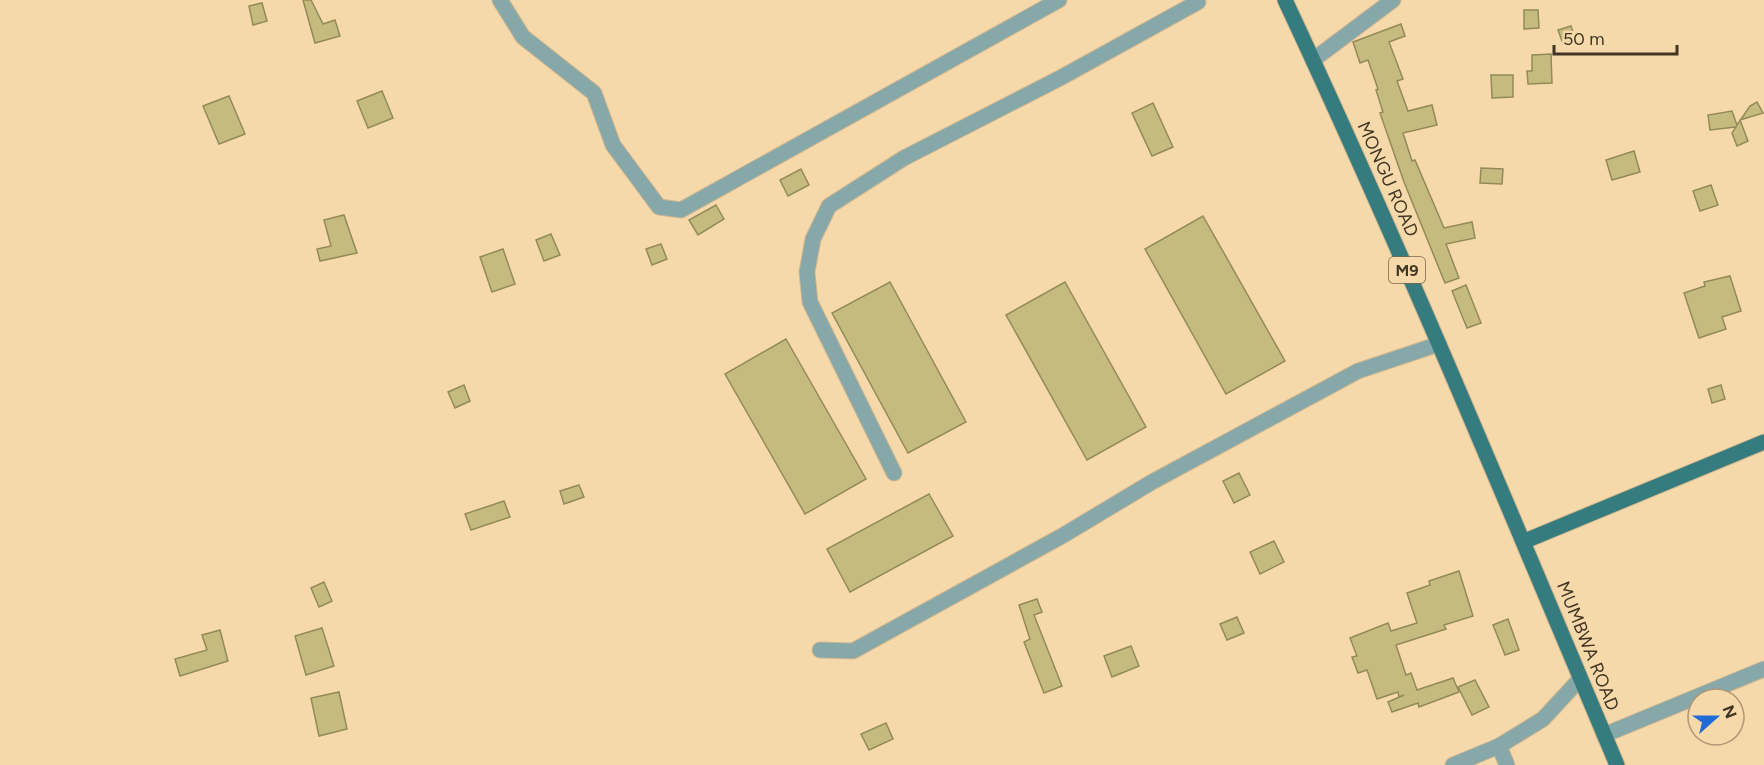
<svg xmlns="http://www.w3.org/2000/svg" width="1764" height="765" font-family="Figtree,sans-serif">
	<rect width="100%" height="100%" fill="#f6d9ab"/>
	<!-- building -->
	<g fill="#c6bb7e" stroke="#938a59" stroke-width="1.5">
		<polygon points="303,0 311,0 323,24 335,20 340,36 315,43"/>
		<polygon points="262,3 267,21 253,25 249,6"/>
		<polygon points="1524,10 1538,10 1539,28 1524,29"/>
		<polygon points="1401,24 1405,36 1389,42 1403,79 1397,81 1408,111 1432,105 1437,125 1403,133 1412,161 1415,160 1444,228 1472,222 1475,238 1446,244 1459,278 1445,283 1404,182 1380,113 1383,112 1376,90 1378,89 1368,60 1360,63 1353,42"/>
		<polygon points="1571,26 1576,40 1563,44 1558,30"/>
		<polygon points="1551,54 1552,83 1528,84 1527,71 1532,71 1532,55"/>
		<polygon points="1491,75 1513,75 1513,97 1492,98"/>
		<polygon points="382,91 393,118 368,128 357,101"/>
		<polygon points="229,96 245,134 219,144 203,106"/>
		<polygon points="1757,102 1763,113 1740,120 1748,141 1737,146 1732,133 1736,127 1710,130 1708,115 1732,111 1737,125 1750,106"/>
		<polygon points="1153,103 1173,147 1152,156 1132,113"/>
		<polygon points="1634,151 1640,172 1612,180 1606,160"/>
		<polygon points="1481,168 1503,169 1502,184 1480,183"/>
		<polygon points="801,169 809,185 788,196 780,180"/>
		<polygon points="1711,185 1718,205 1700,211 1693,191"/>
		<polygon points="716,205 724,219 698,235 689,220"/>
		<polygon points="344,215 357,253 320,261 317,249 331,246 324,220"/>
		<polygon points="1203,216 1285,361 1226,394 1145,249"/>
		<polygon points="551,234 560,255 544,261 536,240"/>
		<polygon points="661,244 667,259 652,265 646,249"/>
		<polygon points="503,249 515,284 492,292 480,257"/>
		<polygon points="1730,276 1741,311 1722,317 1726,329 1699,338 1684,293 1705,286 1704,282"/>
		<polygon points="890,282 966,422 908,453 832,313"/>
		<polygon points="1065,282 1146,427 1087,460 1006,315"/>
		<polygon points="1466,285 1481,323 1467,328 1452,291"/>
		<polygon points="786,339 866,479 805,514 725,374"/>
		<polygon points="464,385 470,401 455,408 448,392"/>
		<polygon points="1721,385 1725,399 1712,403 1708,389"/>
		<polygon points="1239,473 1250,495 1234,503 1223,481"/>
		<polygon points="579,485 584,497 564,504 560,491"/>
		<polygon points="929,494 953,536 850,592 827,549"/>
		<polygon points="504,501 510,517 471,530 465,514"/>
		<polygon points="1274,541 1284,562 1260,574 1250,552"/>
		<polygon points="1459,571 1473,616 1444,625 1446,629 1396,645 1406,675 1411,673 1417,690 1453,678 1459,692 1419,707 1418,703 1392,712 1388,702 1404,695 1399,697 1398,692 1377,699 1367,670 1358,673 1352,657 1357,656 1350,638 1388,623 1391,631 1417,623 1407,593 1430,585 1429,581"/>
		<polygon points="324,582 332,601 319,607 311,588"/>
		<polygon points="1037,599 1042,612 1034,615 1062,686 1044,693 1024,642 1030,639 1019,605"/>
		<polygon points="1237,617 1244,633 1227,640 1220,624"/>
		<polygon points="1508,619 1519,650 1505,655 1493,625"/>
		<polygon points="322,628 334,666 306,675 295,636"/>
		<polygon points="220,630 228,661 180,676 175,659 207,650 202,635"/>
		<polygon points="1131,646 1139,666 1112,677 1104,656"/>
		<polygon points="1475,680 1489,707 1472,715 1458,687"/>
		<polygon points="339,692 347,729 319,736 311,698"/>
		<polygon points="886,723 893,739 869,750 861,734"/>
	</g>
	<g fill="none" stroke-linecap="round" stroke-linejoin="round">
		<defs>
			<g id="minor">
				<polyline points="500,0 523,37 594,93 613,145 659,207 681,210 1059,0"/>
				<polyline points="1313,60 1393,0"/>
				<polyline points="894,473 810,302 807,272 813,239 829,206 904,158 1062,77 1198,2"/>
				<polyline points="820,650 853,651 1062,536 1152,482 1358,371 1439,344"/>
				<polyline points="1604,735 1764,669"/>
				<polyline points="1499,746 1507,765"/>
				<polyline points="1453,765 1499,746 1543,719 1580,679"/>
			</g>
			<g id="major">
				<path d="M1285 0C1403 252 1509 509 1617 765"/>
				<polyline points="1525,541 1764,442"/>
			</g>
		</defs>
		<!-- minor casing -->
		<use href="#minor" stroke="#d2b890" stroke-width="17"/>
		<!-- major casing -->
		<use href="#major" stroke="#d2b890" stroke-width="17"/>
		<!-- minor -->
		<use href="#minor" stroke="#87a8a9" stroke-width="15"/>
		<!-- major -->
		<use href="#major" stroke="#367b7d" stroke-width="15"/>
	</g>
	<g text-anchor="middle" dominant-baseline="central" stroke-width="5" stroke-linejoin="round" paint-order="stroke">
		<!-- shield labels -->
		<rect fill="#f6d9ab" stroke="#77664c" stroke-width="1.5" x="1389" y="257" width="36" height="26" rx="4.5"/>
		<g font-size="16" font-weight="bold" fill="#413523">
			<text x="1407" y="270">M9</text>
		</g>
		<!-- street labels -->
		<g font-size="18" fill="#413523" stroke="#f6d9ab">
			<text transform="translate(1388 179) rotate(66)">MONGU ROAD</text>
			<text transform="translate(1588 646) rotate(68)">MUMBWA ROAD</text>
		</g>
	</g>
	<!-- north arrow -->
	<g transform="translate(1716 717) rotate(69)"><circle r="28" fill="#f6d9ab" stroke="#ae9775" stroke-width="1.5"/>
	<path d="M0-4.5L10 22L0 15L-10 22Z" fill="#216bd6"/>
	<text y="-9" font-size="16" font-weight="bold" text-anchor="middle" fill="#413523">N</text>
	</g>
	<!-- scale -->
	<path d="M1554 45v9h123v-9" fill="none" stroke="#413523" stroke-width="3"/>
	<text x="1563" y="45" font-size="18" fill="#413523" stroke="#f6d9ab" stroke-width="4.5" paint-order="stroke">50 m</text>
</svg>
